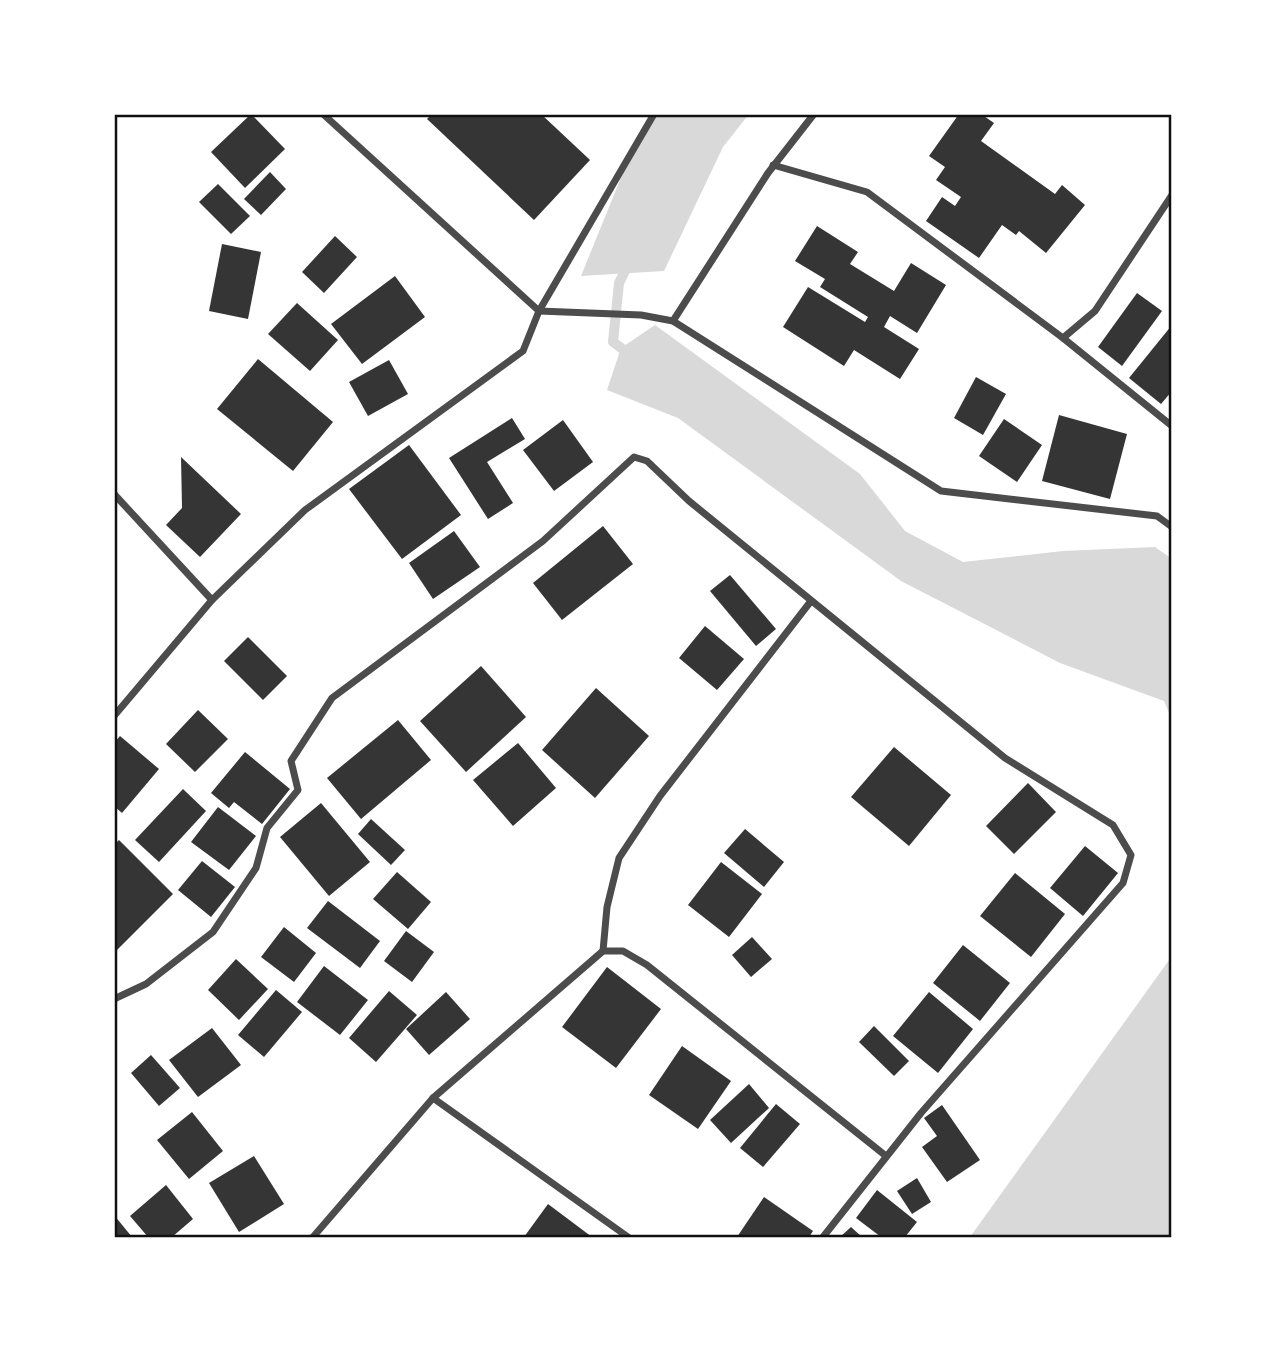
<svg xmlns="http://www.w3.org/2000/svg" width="1286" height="1351" font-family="'Asap Condensed',sans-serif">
	<rect width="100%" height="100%" fill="#fff"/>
	<!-- water -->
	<g fill="#d9d9d9">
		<polygon points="656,114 749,114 723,147 664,271 581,276 633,148"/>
		<polygon points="655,325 860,474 905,531 963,562 1063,551 1155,547 1172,559 1172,720 1164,701 1060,663 901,581 678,418 607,390 621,348"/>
		<polygon points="1172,956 1172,1237 970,1237"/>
	</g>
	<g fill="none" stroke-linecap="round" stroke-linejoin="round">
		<!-- stream -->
		<polyline stroke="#d9d9d9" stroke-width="10" points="630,261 619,283 613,342 631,355"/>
	</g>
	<!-- building -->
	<g fill="#353535">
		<polygon points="251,114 285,149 245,188 211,152"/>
		<polygon points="432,114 541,114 590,160 534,220 427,119"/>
		<polygon points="959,114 981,114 994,123 981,141 1055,194 1062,185 1085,205 1046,253 1019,231 1016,235 1002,225 979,258 926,221 942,197 955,206 961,197 936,180 945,167 929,156"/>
		<polygon points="270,172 286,189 261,215 244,199"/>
		<polygon points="218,184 250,216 231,234 199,202"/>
		<polygon points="817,226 858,252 850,264 894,291 911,263 946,285 917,333 890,316 884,327 919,349 900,379 854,350 844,366 783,327 808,287 865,322 868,317 820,287 825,279 795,261"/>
		<polygon points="335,236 357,257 324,293 302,272"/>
		<polygon points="222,244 261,252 248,319 209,311"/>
		<polygon points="395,276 425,317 362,364 331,324"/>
		<polygon points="1137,293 1162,311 1122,366 1098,347"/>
		<polygon points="297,303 338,340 310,371 268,334"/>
		<polygon points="1172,325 1172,391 1161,404 1129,378"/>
		<polygon points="258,359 333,422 293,471 217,409"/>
		<polygon points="389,360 408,394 368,416 349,382"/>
		<polygon points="976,377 1006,394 983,435 954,418"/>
		<polygon points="1059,415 1127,434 1110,499 1042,481"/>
		<polygon points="512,418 525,439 487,462 513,503 488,519 449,458"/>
		<polygon points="1004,419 1042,445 1017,482 979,456"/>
		<polygon points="563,420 593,462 554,491 523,450"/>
		<polygon points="409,445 461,515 402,559 349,489"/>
		<polygon points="181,457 241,514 200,557 166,525 182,508"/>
		<polygon points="603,526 633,564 562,620 533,583"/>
		<polygon points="454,531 480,567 433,599 409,563"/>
		<polygon points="730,575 776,629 756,646 710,591"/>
		<polygon points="705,626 744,659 717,690 679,658"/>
		<polygon points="248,637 287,676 263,700 224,661"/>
		<polygon points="481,666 526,717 466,772 420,721"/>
		<polygon points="596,688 649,736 595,798 542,750"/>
		<polygon points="198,710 228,739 195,772 166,744"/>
		<polygon points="398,720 431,760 361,819 327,778"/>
		<polygon points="120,736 159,769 122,813 114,806 114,743"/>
		<polygon points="518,743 556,788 513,826 473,780"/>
		<polygon points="894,747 951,795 909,846 851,797"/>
		<polygon points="245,752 290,789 262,824 234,802 229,808 211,793"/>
		<polygon points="1028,783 1056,812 1014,854 986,826"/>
		<polygon points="183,789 206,811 159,862 135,840"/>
		<polygon points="321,803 370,862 329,896 280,837"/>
		<polygon points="218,807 256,836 229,870 191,842"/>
		<polygon points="371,819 405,850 391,865 358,834"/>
		<polygon points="745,829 784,862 764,887 724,853"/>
		<polygon points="119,840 173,894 114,953 114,845"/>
		<polygon points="1085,846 1118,873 1083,916 1050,888"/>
		<polygon points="202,861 235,887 211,917 178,890"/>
		<polygon points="721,862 762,894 729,937 688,905"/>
		<polygon points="397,872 431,902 408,929 373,899"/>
		<polygon points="1015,873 1065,914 1031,957 980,916"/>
		<polygon points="328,901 380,941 360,968 307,928"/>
		<polygon points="284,927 316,953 294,982 261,957"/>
		<polygon points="406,931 434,952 412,982 384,961"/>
		<polygon points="752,937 772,959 751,977 732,955"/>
		<polygon points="963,945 1010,983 980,1021 933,983"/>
		<polygon points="236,959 268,989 239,1020 208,990"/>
		<polygon points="324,966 368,1000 340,1035 297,1002"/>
		<polygon points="607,967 661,1009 616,1068 562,1027"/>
		<polygon points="276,990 302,1012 264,1057 238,1035"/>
		<polygon points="389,991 417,1015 376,1062 349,1038"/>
		<polygon points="446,992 470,1019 429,1055 406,1029"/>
		<polygon points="929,992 973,1029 938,1073 893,1036"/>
		<polygon points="874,1026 909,1061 894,1076 859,1042"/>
		<polygon points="212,1028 241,1065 198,1097 169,1060"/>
		<polygon points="682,1046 731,1081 698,1129 649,1095"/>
		<polygon points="151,1055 180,1088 159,1106 131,1073"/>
		<polygon points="749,1084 769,1108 731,1143 710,1120"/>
		<polygon points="776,1104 800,1124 763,1167 740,1148"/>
		<polygon points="942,1105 980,1160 947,1182 922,1147 937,1136 924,1118"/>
		<polygon points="192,1112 223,1151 189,1179 157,1140"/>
		<polygon points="254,1156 284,1204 239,1232 209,1183"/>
		<polygon points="917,1178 931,1202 912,1214 897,1191"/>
		<polygon points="166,1185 193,1219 172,1237 148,1237 130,1216"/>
		<polygon points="877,1190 917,1222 905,1237 881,1237 856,1218"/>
		<polygon points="764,1197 813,1231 809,1237 737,1237"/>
		<polygon points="548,1204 592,1237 524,1237"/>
		<polygon points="114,1215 132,1237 114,1237"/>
		<polygon points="851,1227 862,1237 840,1237"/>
	</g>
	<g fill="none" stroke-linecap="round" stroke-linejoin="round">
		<!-- minor -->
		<g stroke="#4c4c4c" stroke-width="7">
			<polyline points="323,114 539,311 641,315 673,321 941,491 1157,516 1172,527"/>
			<polyline points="773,165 867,192 1063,338 1172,426"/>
			<polyline points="673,321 768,173 814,114"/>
			<polyline points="1063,338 1095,311 1172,195"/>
			<polyline points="114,494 212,600"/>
			<polyline points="114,716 212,600 305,510 523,351 539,311 654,114"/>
			<polyline points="603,951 607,907 619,858 660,796 811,601"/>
			<polyline points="114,999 146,984 213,932 256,868 267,828 298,790 291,761 332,698 543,541 634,457 647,461 689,501 1005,758 1113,825 1131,855 1123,883 921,1113 823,1237"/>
			<polyline points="433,1098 603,951 623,951 647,965 886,1156"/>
			<polyline points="313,1237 433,1098 628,1237"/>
		</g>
	</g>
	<!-- border -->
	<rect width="1286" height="1351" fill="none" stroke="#ffffff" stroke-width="231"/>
	<rect x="116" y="116" width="1054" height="1120" fill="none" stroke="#111" stroke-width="2.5"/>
</svg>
